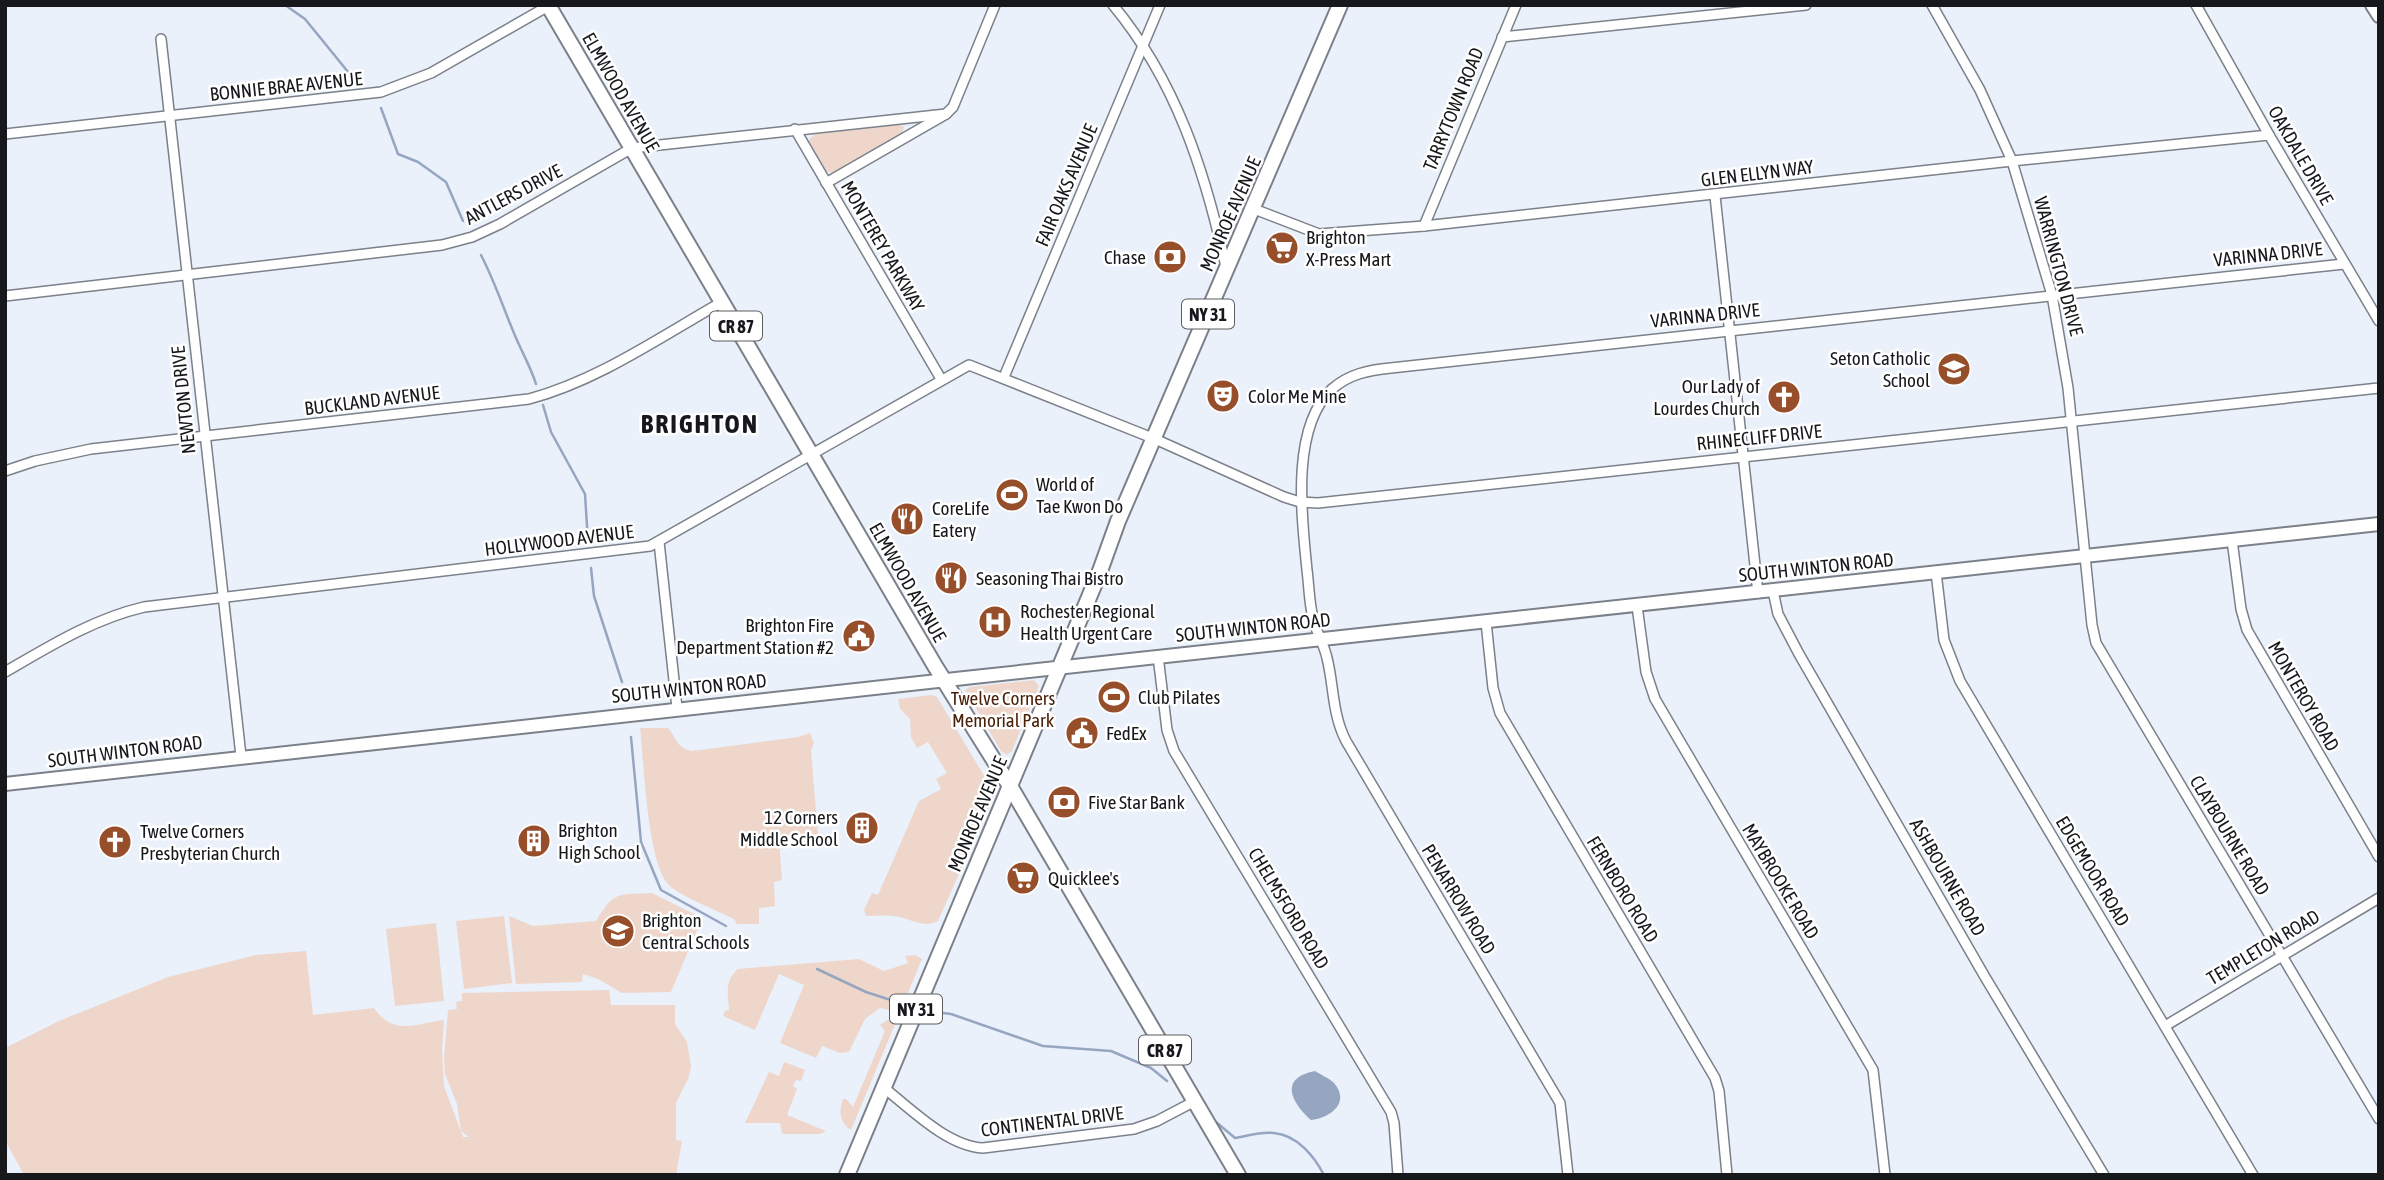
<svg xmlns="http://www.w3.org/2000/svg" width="2384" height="1180" font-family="'Asap Condensed',sans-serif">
	<rect width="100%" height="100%" fill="#ebf1fb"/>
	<!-- green -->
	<g fill="#eed6cb">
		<polygon points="898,124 904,127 902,134 832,173 824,171 809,143 809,139 817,133"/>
		<polygon points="1034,680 1039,686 1012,751 1007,755 1001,751 965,690 970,687"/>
		<path d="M931 695 937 697 995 794 938 921C921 929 911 918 894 916 885 915 875 916 866 916L864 910 872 893 878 895 919 801 941 789 936 779 947 773 928 742 917 748 911 737 910 719 900 709 898 699Z"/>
		<path d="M640 728H668C677 738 676 748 692 751L798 737 810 733 814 743 811 750 818 836 779 839 782 880 774 882 775 906 759 908V924H737L734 919C719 911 676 895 667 883 647 858 644 763 640 728Z"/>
		<path d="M652 893 702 918 671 992 622 993 598 979 583 974 582 982 516 984 509 916 533 926 596 921C615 890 617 895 652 893Z"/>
		<polygon points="504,916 512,983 464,989 456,921"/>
		<polygon points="436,923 444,1001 395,1006 386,929"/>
		<path d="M306 951 313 1015 374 1008C393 1036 415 1024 444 1020L442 1051 444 1086 463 1137H469L461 1131 457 1104 445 1074 444 1058 448 1010 457 1009 456 1002 462 1001V993L609 990 611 1005H675V1024L687 1042 691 1066 689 1077 676 1103V1140L682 1141 676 1175H24L5 1140V1048L59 1021 168 977 256 955Z"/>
		<path d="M915 955 922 959 900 1012 880 1008 865 1019 849 1052 840 1053 822 1046 816 1058 780 1043 804 985 779 974 755 1030 723 1016 725 1011 729 1010C728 994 724 981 738 969L859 959 884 971 908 963 905 956Z"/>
		<path d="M887 1020 896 1022 851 1130C840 1123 838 1112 843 1099H846L853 1107 885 1031 880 1025Z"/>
		<polygon points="784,1062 805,1070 801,1081 796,1080 793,1086 797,1089 787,1115 826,1131 820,1134 782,1134 780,1123 745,1123 769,1072 779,1076"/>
	</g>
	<!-- water -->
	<path fill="#96a5c0" d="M1315 1071C1321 1075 1329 1078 1334 1083 1351 1103 1330 1118 1311 1120 1292 1103 1278 1078 1315 1071Z"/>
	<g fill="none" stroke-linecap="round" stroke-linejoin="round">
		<!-- stream -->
		<g stroke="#96a5c0" stroke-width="2.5">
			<polyline points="285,5 305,19 353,78"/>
			<polyline points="381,108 398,154 418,162 446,182 463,221"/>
			<path d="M481 255C495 282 504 310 516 338 523 354 531 368 536 384"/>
			<polyline points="543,405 551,432 585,494 588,542"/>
			<polyline points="591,568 594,596 622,682"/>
			<polyline points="631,737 641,842 661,890 726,926"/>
			<polyline points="817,969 866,992 900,1003"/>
			<polyline points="935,1012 951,1014 1043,1046 1111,1051 1151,1068 1167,1081"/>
			<path d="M1216 1122 1235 1138C1247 1136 1262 1131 1274 1133 1297 1135 1314 1156 1324 1175"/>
		</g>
		<defs>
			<g id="street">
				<path d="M1113 5C1176 81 1205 171 1226 267"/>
				<polyline points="1932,5 1980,90 2012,161 2052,295 2068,388 2092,625 2096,643 2379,1119"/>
				<polyline points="2196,5 2269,135 2379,321"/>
				<polyline points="1502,37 1806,5"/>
				<polyline points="161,39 241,756"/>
				<polyline points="795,129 941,379"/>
				<polyline points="5,134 381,92 431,73 550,5"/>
				<polyline points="826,183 946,114 953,107 995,5"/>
				<polyline points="1715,196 1758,593"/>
				<polyline points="1254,209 1319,234 1424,226 2012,161 2269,135"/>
				<polyline points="1424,226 1516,5"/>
				<polyline points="5,296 442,245 472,237 500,224 632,148 946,114"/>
				<polyline points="1004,377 1160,5"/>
				<path d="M5 471 35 461 91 449 529 399C599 380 660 337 722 302"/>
				<polyline points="2232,540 2241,609 2247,630 2379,857"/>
				<polyline points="659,542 677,708"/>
				<polyline points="1936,572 1944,640 1960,681 2253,1175"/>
				<polyline points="1773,591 1778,614 1799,654 1985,977 2104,1175"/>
				<polyline points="1637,606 1646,672 1655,699 1873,1070 1885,1175"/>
				<polyline points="1486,622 1493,688 1500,713 1715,1078 1719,1091 1727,1175"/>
				<polyline points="1158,656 1167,730 1174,751 1391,1112 1394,1123 1398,1175"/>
				<path d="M5 672C50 646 93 619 144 607L650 546 969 365 1155 439 1284 497 1300 502 1318 503 2379 388"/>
				<polyline points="2165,1026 2379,898"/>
				<path d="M883 1087C911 1109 947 1146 983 1148L1134 1129 1157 1121 1195 1101"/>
				<path d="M1568 1175 1560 1103 1346 741C1332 714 1334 686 1327 658 1324 644 1316 632 1313 618 1309 602 1309 585 1307 570 1302 519 1290 428 1332 389 1349 374 1369 370 1391 368L2344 264"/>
			</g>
			<g id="secondary">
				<polyline points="2372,5 2379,16"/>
				<path d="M5 784C796 695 1588 611 2379 524"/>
			</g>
			<g id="primary">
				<polyline points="548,5 935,666 1010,786 1238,1175"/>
				<polyline points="847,1175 1100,571 1118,521 1340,5"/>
			</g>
		</defs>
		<!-- street casing -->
		<use href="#street" stroke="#7b8089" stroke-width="12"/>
		<!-- secondary casing -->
		<use href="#secondary" stroke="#7b8089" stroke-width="16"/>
		<!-- primary casing -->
		<use href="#primary" stroke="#7b8089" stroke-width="18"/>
		<!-- street -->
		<use href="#street" stroke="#fff" stroke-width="9"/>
		<!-- secondary -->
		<use href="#secondary" stroke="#fff" stroke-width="12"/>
		<!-- primary -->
		<use href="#primary" stroke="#fff" stroke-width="14"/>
	</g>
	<!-- icons -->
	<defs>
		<symbol id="supermarket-disc" viewBox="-11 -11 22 22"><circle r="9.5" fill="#964f2a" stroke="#fff"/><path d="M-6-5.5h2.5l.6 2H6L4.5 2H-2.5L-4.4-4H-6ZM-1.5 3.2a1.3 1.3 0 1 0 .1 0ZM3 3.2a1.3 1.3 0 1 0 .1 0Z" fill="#fff"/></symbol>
		<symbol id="bank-disc" viewBox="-11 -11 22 22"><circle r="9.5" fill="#964f2a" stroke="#fff"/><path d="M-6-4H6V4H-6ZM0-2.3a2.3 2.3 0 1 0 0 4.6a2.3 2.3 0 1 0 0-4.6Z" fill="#fff"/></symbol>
		<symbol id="school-disc" viewBox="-11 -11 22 22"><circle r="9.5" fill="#964f2a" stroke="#fff"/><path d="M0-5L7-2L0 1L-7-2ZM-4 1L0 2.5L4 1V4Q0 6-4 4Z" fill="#fff"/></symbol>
		<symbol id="theatre-disc" viewBox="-11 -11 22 22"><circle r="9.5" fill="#964f2a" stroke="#fff"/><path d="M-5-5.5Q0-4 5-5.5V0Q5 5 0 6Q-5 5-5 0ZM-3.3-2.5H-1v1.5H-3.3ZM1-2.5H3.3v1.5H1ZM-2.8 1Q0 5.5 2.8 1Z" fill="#fff"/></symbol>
		<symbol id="church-disc" viewBox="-11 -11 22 22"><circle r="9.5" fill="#964f2a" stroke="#fff"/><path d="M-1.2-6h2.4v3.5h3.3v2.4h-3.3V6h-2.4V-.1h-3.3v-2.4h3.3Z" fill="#fff"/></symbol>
		<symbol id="stadium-disc" viewBox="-11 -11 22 22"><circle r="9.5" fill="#964f2a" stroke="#fff"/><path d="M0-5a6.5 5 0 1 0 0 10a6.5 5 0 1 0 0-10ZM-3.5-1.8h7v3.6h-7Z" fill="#fff"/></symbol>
		<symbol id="restaurant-disc" viewBox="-11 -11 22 22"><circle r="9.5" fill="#964f2a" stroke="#fff"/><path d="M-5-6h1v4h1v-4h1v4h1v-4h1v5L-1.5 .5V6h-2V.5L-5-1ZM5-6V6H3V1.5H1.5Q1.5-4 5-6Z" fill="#fff"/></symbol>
		<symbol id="hospital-disc" viewBox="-11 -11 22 22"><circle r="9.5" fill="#964f2a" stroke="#fff"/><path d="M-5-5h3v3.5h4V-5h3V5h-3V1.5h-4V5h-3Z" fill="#fff"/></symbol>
		<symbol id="civic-disc" viewBox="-11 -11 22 22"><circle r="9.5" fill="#964f2a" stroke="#fff"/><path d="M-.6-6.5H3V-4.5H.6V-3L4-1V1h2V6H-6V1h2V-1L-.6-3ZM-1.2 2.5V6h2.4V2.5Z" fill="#fff"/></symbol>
		<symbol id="building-disc" viewBox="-11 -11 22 22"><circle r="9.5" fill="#964f2a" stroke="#fff"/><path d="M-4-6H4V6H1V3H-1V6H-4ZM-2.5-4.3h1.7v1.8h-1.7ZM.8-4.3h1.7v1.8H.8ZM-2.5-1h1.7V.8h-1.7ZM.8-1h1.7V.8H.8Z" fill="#fff"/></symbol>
	</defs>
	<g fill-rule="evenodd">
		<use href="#supermarket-disc" x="1263" y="229" width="38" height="38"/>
		<use href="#bank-disc" x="1151" y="238" width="38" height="38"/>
		<use href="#school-disc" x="1935" y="350" width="38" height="38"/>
		<use href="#theatre-disc" x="1204" y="377" width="38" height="38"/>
		<use href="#church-disc" x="1765" y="378" width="38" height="38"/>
		<use href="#stadium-disc" x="993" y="476" width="38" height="38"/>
		<use href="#restaurant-disc" x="888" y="500" width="38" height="38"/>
		<use href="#restaurant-disc" x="932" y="559" width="38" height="38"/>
		<use href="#hospital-disc" x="976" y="603" width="38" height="38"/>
		<use href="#civic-disc" x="840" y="617" width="38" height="38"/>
		<use href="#stadium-disc" x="1095" y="678" width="38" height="38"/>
		<use href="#civic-disc" x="1063" y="714" width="38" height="38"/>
		<use href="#bank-disc" x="1045" y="783" width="38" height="38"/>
		<use href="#building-disc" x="843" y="809" width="38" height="38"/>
		<use href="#building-disc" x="515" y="822" width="38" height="38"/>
		<use href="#church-disc" x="96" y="823" width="38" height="38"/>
		<use href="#supermarket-disc" x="1004" y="859" width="38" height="38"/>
		<use href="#school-disc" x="599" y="912" width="38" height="38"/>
	</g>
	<g text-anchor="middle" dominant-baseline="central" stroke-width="5" stroke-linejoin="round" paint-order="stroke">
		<!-- shield labels -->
		<g fill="#fff" stroke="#5c5d5f" stroke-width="2">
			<rect x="1182" y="299.5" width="52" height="29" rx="5"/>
			<rect x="710" y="311.5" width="52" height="29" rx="5"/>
			<rect x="890" y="994.5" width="52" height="29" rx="5"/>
			<rect x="1139" y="1035.5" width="52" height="29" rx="5"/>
		</g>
		<g font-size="18" font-weight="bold" fill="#16181b">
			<text x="1208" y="314">NY 31</text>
			<text x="736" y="326">CR 87</text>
			<text x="916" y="1009">NY 31</text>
			<text x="1165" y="1050">CR 87</text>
		</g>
		<!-- street labels -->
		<g font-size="19" fill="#16181b" stroke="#fff">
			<text transform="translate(286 86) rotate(-6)">BONNIE BRAE AVENUE</text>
			<text transform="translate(621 92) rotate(60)">ELMWOOD AVENUE</text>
			<text transform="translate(1453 109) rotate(-68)">TARRYTOWN ROAD</text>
			<text transform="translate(2301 155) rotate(60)">OAKDALE DRIVE</text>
			<text transform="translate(1757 173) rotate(-7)">GLEN ELLYN WAY</text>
			<text transform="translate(1066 185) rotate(-67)">FAIR OAKS AVENUE</text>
			<text transform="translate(513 194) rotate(-28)">ANTLERS DRIVE</text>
			<text transform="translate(1230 214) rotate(-66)">MONROE AVENUE</text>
			<text transform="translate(883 246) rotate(60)">MONTEREY PARKWAY</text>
			<text transform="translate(2268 254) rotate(-6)">VARINNA DRIVE</text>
			<text transform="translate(2059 266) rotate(75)">WARRINGTON DRIVE</text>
			<text transform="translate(1705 315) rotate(-6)">VARINNA DRIVE</text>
			<text transform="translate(183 400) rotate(-96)">NEWTON DRIVE</text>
			<text transform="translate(372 400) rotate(-7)">BUCKLAND AVENUE</text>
			<text transform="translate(1759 437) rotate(-6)">RHINECLIFF DRIVE</text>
			<text transform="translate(559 540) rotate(-7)">HOLLYWOOD AVENUE</text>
			<text transform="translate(1816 567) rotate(-6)">SOUTH WINTON ROAD</text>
			<text transform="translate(908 582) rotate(60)">ELMWOOD AVENUE</text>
			<text transform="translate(1253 627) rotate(-6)">SOUTH WINTON ROAD</text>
			<text transform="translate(689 688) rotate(-6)">SOUTH WINTON ROAD</text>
			<text transform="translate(2304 696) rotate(60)">MONTEROY ROAD</text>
			<text transform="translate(125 751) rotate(-7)">SOUTH WINTON ROAD</text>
			<text transform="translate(977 814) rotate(-67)">MONROE AVENUE</text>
			<text transform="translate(2230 835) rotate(59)">CLAYBOURNE ROAD</text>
			<text transform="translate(2093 871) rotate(59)">EDGEMOOR ROAD</text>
			<text transform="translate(1948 877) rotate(60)">ASHBOURNE ROAD</text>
			<text transform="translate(1781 881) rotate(59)">MAYBROOKE ROAD</text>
			<text transform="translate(1623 889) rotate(59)">FERNBORO ROAD</text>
			<text transform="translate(1459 899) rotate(59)">PENARROW ROAD</text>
			<text transform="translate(1289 908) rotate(59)">CHELMSFORD ROAD</text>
			<text transform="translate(2263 947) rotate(-31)">TEMPLETON ROAD</text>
			<text transform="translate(1052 1121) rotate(-7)">CONTINENTAL DRIVE</text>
		</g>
		<!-- poi labels -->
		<g font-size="19" fill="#16181b" stroke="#fff" text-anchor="start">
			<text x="1306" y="237">Brighton<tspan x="1306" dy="22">X-Press Mart</tspan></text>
			<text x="1146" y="257" text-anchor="end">Chase</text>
			<text x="1930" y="358" text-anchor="end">Seton Catholic<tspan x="1930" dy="22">School</tspan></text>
			<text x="1760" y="386" text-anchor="end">Our Lady of<tspan x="1760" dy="22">Lourdes Church</tspan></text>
			<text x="1248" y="396">Color Me Mine</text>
			<text x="1036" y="484">World of<tspan x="1036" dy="22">Tae Kwon Do</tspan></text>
			<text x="932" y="508">CoreLife<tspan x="932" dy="22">Eatery</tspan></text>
			<text x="976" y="578">Seasoning Thai Bistro</text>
			<text x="1020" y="611">Rochester Regional<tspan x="1020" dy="22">Health Urgent Care</tspan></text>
			<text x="834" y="625" text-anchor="end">Brighton Fire<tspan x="834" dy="22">Department Station #2</tspan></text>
			<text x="1138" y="697">Club Pilates</text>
			<text x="1106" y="733">FedEx</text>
			<text x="1088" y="802">Five Star Bank</text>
			<text x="838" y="817" text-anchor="end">12 Corners<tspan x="838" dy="22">Middle School</tspan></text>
			<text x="558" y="830">Brighton<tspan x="558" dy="22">High School</tspan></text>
			<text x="140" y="831">Twelve Corners<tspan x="140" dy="22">Presbyterian Church</tspan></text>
			<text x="1048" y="878">Quicklee's</text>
			<text x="642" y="920">Brighton<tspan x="642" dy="22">Central Schools</tspan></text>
		</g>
		<!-- park labels -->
		<g font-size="19" fill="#4a2008" stroke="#fff">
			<text x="1003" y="698">Twelve Corners<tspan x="1003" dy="22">Memorial Park</tspan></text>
		</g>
		<!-- district labels -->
		<g font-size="26" font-weight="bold" letter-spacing="2" fill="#16181b" stroke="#fff">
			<text x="700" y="424">BRIGHTON</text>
		</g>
	</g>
	<!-- border -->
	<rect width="2384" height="1180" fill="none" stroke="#16181b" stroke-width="14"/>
</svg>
